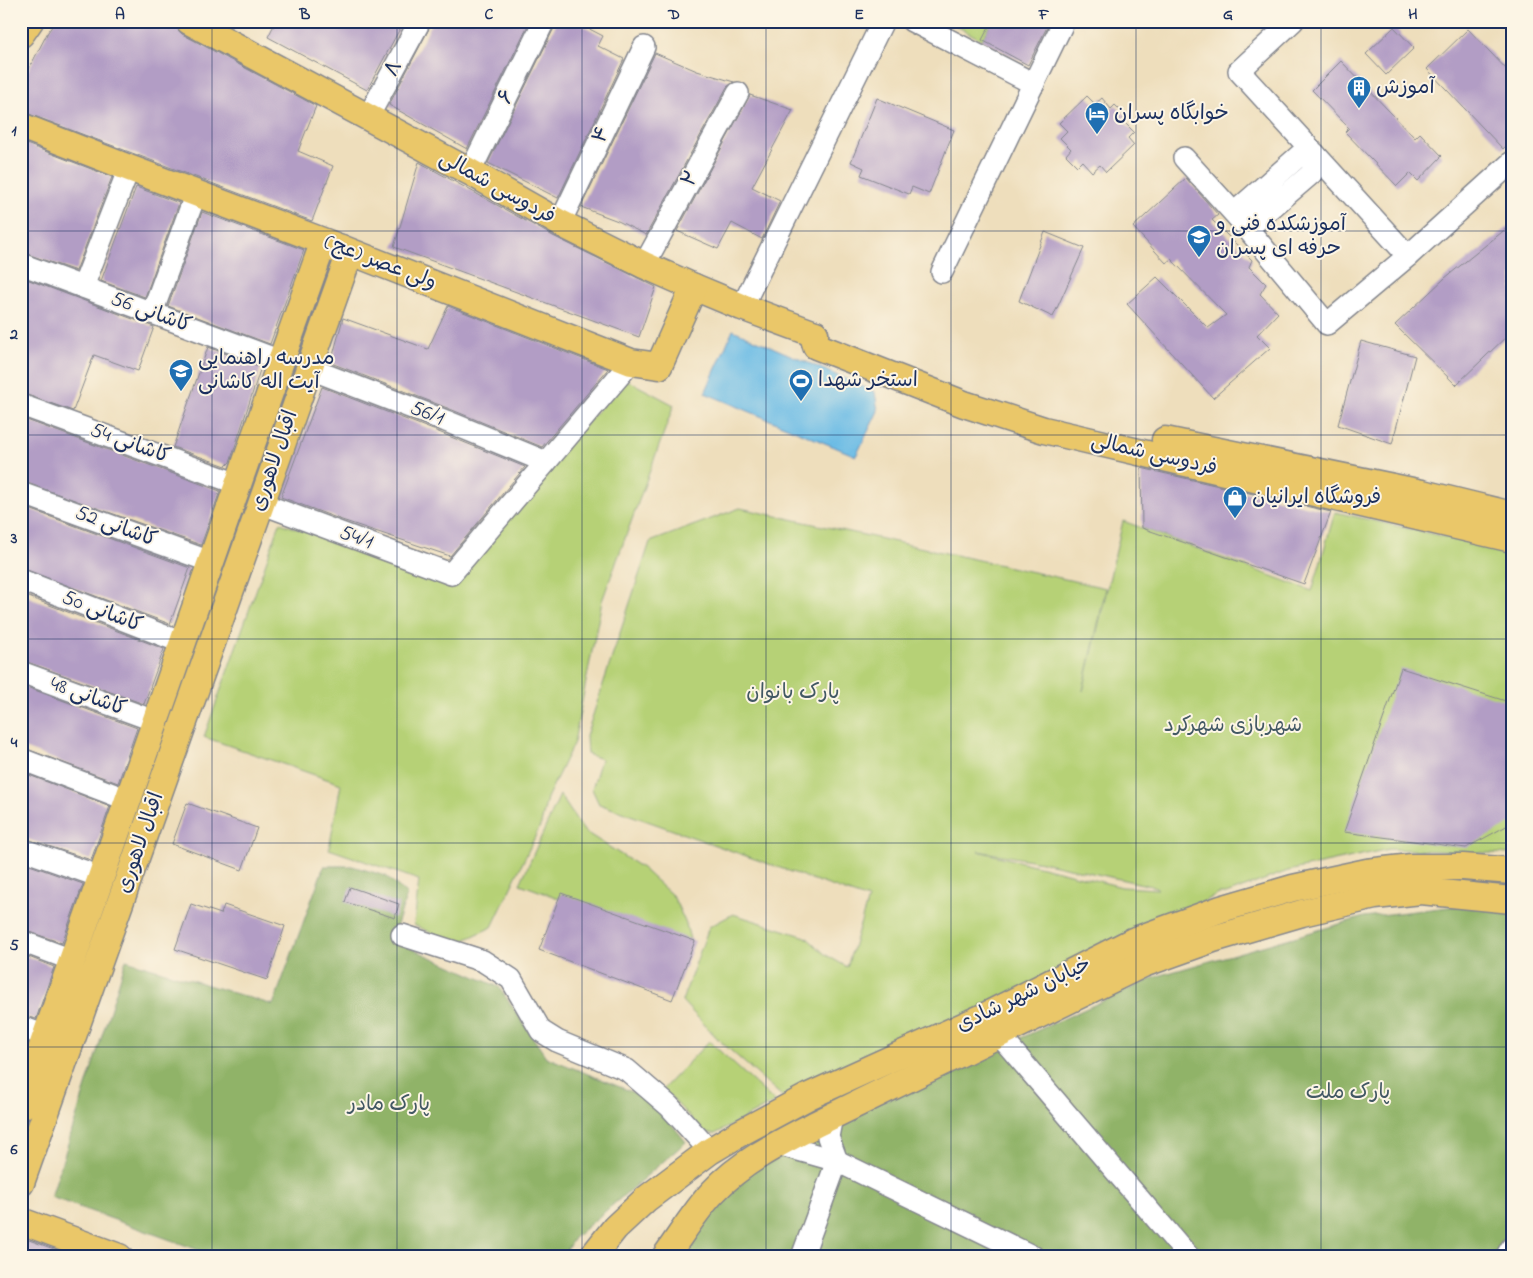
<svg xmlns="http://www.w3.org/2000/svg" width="1533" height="1278" font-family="'Indie Flower','Playpen Sans Arabic',sans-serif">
	<rect width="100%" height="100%" fill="#fcf5e5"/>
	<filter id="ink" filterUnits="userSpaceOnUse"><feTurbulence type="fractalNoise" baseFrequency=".02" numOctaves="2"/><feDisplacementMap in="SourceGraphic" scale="10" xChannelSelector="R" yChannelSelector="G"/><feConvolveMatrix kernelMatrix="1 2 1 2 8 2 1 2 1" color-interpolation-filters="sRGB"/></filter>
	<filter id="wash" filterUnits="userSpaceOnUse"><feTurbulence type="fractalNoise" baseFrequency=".0096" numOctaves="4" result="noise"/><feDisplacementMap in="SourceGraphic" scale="20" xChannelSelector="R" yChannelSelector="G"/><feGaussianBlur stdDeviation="1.12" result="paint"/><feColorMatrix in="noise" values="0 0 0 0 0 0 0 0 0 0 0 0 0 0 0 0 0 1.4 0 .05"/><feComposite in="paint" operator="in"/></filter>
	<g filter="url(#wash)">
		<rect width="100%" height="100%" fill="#eedebc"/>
		<!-- green -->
		<g fill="#b6d176" stroke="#68806a" fill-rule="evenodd">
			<polygon points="947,21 992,21 982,40"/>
			<polygon points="625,379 674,405 602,601 574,742 547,798 541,824 492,927 456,944 414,925 419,880 329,849 341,784 204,737 280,523 451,580"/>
			<path d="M740 508 1106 588 1083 691 1123 521 1312 591 1335 512 1512 552V854L1389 849 1288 871 1226 894H1219L792 1105 719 1040 682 1001 709 927 733 914 806 937 826 955 847 967 868 899 599 804 592 789 601 759 587 754 586 736 650 542ZM978 851 1042 862 1156 887 1158 889 1122 887Z"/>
			<polygon points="560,795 584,831 642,868 673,896 686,924 692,947 520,884"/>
			<polygon points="709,1041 775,1102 715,1134 704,1132 663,1089"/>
		</g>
		<!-- forest -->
		<g fill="#90b367" stroke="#567162">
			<polygon points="324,866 352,866 386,876 407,894 392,940 499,987 546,1057 652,1100 686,1142 574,1238 562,1257 218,1257 51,1197 126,960 273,1005"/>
			<polygon points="1465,905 1512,910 1512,1257 676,1257 736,1180 813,1132 1158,976 1364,917"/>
		</g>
		<!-- water -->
		<polygon fill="#6abbe5" stroke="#4275a2" points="733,330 875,392 878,411 856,456 705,393"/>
		<g id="blocks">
			<!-- building -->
			<g fill="#b29dc5">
				<polygon points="56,21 165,21 176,27 182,34 316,106 298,151 333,166 312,221 21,111 21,84 48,32"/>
				<polygon points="276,21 404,21 367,90 268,37"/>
				<polygon points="433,21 530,21 467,149 389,105"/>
				<polygon points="556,21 574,21 603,36 598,46 624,59 558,198 488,163 555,26"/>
				<polygon points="992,21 1050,21 1028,65 982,40"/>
				<polygon points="1394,27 1414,48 1386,75 1366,54"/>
				<polygon points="1468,29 1512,75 1512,140 1503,149 1427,69"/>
				<polygon points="655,53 697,71 734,82 727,87 646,235 618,221 581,207"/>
				<polygon points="1341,61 1415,138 1420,133 1442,156 1418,181 1410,173 1397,186 1345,132 1349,128 1312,90"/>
				<polygon points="750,95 793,110 752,187 780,201 762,239 732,223 718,249 677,231"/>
				<polygon points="1087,96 1095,104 1102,98 1111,109 1115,105 1126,116 1122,120 1134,132 1128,138 1134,145 1106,172 1100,165 1092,172 1082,161 1077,166 1066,155 1071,149 1060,138 1067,131 1059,123"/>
				<polygon points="877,98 954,130 929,194 912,187 909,194 861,175 864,168 851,162"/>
				<polygon points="21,142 112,177 76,271 21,252"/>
				<polygon points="419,162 553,236 656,287 639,337 394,247"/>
				<polygon points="1186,178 1218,215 1212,220 1252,260 1249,267 1266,284 1260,294 1278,313 1257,335 1270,348 1213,398 1127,304 1157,277 1208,328 1226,315 1171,259 1166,263 1133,227"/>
				<polygon points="136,187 179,203 145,297 101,281"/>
				<polygon points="202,212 304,250 270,344 168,306"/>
				<polygon points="1512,224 1512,331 1456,385 1395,325 1445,278"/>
				<polygon points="1045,232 1084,248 1053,317 1019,301"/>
				<polygon points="21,277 154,327 138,371 94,355 73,411 21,393"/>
				<polygon points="448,306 608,369 542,447 450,409 331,363 343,318 428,349"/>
				<polygon points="1361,341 1415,356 1392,444 1338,425"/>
				<polygon points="208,347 261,367 230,462 226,466 173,447"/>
				<polygon points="322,387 441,433 525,467 450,556 342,520 281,497"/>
				<polygon points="21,418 220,491 201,545 21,481"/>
				<polygon points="1141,468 1331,512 1304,584 1142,528"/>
				<polygon points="21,506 190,568 170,624 21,568"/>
				<polygon points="21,594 164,649 144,704 21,660"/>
				<polygon points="1401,668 1512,703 1512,823 1466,848 1344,832"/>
				<polygon points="21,685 137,728 118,783 21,747"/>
				<polygon points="21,772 110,806 91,860 21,837"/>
				<polygon points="187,803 257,828 242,870 172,844"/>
				<polygon points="21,862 83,884 62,943 21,929"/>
				<polygon points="350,887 399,904 395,918 345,902"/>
				<polygon points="561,893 695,941 672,1000 539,950"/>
				<polygon points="191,904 221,914 224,905 285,926 267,980 175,949"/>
				<polygon points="21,954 54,967 36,1019 21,1015"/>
				<polygon points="21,1040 28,1043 22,1058 21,1057"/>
				<polygon points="29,1240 73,1256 73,1257 22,1257"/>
			</g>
		</g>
	</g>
	<g filter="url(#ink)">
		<use href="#blocks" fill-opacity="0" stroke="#84868d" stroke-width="1"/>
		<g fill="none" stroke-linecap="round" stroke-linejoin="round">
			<defs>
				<g id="minor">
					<polyline points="912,21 1034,84"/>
					<polyline points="1293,21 1239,71 1408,256"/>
					<polyline points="368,117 420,21"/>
					<polygon points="1315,154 1312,173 1255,222 1241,221 1242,206 1300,155"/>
					<polyline points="1184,158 1241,221 1327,324 1408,256 1512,162"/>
					<polyline points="470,172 544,21"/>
					<polyline points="560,223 644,47"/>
					<polyline points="21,264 281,361"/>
					<polyline points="644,265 738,93"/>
					<polyline points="942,272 1064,21"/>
					<polyline points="83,287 129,168"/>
					<polyline points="742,307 883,21"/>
					<polyline points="152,313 196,193"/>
					<polyline points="308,368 446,421 546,462"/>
					<polyline points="21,405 238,484"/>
					<polyline points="21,493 211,562"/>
					<polyline points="260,503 451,574 631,362"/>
					<polyline points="21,580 183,643"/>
					<polyline points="21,672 155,721"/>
					<polyline points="21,759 128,800"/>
					<polyline points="21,849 101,877"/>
					<polyline points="402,935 483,961 511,979 541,1031 557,1041 627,1070 669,1106 710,1151"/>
					<polyline points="21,941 72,960"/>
					<polyline points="21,1027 46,1036"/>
					<polyline points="996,1036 1006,1043 1189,1257"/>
					<polyline points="777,1144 837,1161 1034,1257"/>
					<polyline points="802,1257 837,1161 828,1137 832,1116"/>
					<polyline points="1506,1257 1512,1247"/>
				</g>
				<g id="major">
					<polyline points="189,21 470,172 560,223 644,265 694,287 742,307 815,334"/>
					<polyline points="21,34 30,21"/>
					<polyline points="21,126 129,168 341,248 631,362 659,366 694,287"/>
					<polyline points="815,334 814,339 816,346 964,404 1044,430 1512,539"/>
					<polyline points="1165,440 1422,493 1512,515"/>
					<polyline points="21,1107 281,361 321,249 341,248 347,261 21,1183"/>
					<polyline points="21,1221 119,1257"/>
					<polyline points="592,1257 615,1228 646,1199 710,1151 740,1133 809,1096 981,1018 1133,941 1221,909 1293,888 1367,872 1412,867 1463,867 1512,871"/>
					<path d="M665 1257C681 1235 695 1211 713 1192 742 1161 781 1142 818 1123L1143 964 1213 939 1302 913 1375 896 1421 891 1512 900"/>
				</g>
			</defs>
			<!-- minor casing -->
			<use href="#minor" stroke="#84868d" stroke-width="24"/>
			<!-- major casing -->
			<use href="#major" stroke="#84868d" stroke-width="29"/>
			<!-- minor -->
			<use href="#minor" stroke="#fff" stroke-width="21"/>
			<!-- major -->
			<use href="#major" stroke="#eac769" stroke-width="26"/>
		</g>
	</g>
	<!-- grid -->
	<path fill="none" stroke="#1b2f5e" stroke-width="1" stroke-opacity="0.55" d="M212 21V1257M397 21V1257M582 21V1257M766 21V1257M951 21V1257M1136 21V1257M1321 21V1257M21 231H1512M21 435H1512M21 639H1512M21 843H1512M21 1047H1512"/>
	<!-- icons -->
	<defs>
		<symbol id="building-pin" viewBox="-11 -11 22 30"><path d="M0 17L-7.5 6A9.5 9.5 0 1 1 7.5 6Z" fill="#1f6fb2" stroke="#fcf5e5"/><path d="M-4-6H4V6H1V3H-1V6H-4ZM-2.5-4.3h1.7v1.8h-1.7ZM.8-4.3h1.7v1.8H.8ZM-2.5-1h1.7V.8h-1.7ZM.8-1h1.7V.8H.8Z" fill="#fff"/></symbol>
		<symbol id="hotel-pin" viewBox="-11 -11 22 30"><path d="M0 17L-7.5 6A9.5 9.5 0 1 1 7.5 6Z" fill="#1f6fb2" stroke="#fcf5e5"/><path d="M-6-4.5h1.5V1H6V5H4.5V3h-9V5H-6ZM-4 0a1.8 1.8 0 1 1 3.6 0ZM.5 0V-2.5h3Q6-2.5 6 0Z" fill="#fff"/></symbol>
		<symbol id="university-pin" viewBox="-11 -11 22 30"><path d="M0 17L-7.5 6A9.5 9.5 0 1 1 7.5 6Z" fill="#1f6fb2" stroke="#fcf5e5"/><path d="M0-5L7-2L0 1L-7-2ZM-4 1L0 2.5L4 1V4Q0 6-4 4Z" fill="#fff"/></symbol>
		<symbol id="school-pin" viewBox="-11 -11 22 30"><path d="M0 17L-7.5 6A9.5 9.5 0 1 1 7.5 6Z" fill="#1f6fb2" stroke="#fcf5e5"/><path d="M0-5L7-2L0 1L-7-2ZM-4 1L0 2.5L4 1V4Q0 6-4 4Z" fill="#fff"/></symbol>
		<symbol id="stadium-pin" viewBox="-11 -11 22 30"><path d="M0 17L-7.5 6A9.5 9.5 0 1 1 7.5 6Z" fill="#1f6fb2" stroke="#fcf5e5"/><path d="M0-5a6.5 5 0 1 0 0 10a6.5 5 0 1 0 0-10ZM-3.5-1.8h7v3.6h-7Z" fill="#fff"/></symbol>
		<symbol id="shop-pin" viewBox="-11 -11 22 30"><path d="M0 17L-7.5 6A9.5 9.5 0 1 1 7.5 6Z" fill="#1f6fb2" stroke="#fcf5e5"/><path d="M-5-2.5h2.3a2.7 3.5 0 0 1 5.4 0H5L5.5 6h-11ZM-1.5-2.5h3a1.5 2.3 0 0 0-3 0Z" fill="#fff"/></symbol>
	</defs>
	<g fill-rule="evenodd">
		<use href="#building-pin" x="1345" y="74" width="28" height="38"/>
		<use href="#hotel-pin" x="1083" y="100" width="28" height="38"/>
		<use href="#university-pin" x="1185" y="223" width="28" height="38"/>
		<use href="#school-pin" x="167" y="357" width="28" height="38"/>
		<use href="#stadium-pin" x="787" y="367" width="28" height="38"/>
		<use href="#shop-pin" x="1221" y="484" width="28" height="38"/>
	</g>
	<g text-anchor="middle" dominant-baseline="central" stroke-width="4" stroke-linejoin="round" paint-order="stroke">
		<!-- street labels -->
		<g font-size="21" fill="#1b2f5e" stroke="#fcf5e5">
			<text transform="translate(394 69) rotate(-62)">۸</text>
			<text transform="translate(507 97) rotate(-64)">۶</text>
			<text transform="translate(602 135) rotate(-65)">۴</text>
			<text transform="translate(691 179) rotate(-61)">۲</text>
			<text transform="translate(497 188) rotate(29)">فردوسی شمالی</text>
			<text transform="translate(380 263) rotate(21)">ولی عصر (عج)</text>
			<text transform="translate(151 313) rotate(20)">کاشانی 56</text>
			<text transform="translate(427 414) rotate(21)">56/1</text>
			<text transform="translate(130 444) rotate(20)">کاشانی 54</text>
			<text transform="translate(1154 455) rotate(13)">فردوسی شمالی</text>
			<text transform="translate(275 461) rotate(-71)">اقبال لاهوری</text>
			<text transform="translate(116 527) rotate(20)">کاشانی 52</text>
			<text transform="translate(356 538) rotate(20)">54/1</text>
			<text transform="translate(102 612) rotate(21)">کاشانی 50</text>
			<text transform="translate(88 697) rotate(20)">کاشانی 48</text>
			<text transform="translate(141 843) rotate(-71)">اقبال لاهوری</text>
			<text transform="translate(1024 995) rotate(-26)">خیابان شهر شادی</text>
		</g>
		<!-- poi labels -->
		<g font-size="21" fill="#1b2f5e" stroke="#fcf5e5" text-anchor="start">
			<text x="1376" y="88">آموزش</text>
			<text x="1114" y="114">خوابگاه پسران</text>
			<text x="1216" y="225">آموزشکده فنی و<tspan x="1216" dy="24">حرفه ای پسران</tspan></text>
			<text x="198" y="359">مدرسه راهنمایی<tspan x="198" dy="24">آیت اله کاشانی</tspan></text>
			<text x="818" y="381">استخر شهدا</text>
			<text x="1252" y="498">فروشگاه ایرانیان</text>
		</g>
		<!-- park labels -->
		<g font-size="21" fill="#425864" stroke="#fcf5e5">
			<text x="793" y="693">پارک بانوان</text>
			<text x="1233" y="726">شهربازی شهرکرد</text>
			<text x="1348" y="1093">پارک ملت</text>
			<text x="389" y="1105">پارک مادر</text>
		</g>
	</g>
	<!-- margin -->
	<rect width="1533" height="1278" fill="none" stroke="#fcf5e5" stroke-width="55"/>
	<rect x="28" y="28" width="1478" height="1222" fill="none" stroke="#1b2f5e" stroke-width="2"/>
	<g font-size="16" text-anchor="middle" font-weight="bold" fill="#1b2f5e">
		<text x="120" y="19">A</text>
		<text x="305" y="19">B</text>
		<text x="489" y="19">C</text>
		<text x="674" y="19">D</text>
		<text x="859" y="19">E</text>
		<text x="1044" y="19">F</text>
		<text x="1228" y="19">G</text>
		<text x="1413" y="19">H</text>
		<text x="14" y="135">1</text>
		<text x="14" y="339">2</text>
		<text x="14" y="543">3</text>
		<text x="14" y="747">4</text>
		<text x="14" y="950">5</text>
		<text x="14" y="1154">6</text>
	</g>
</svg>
